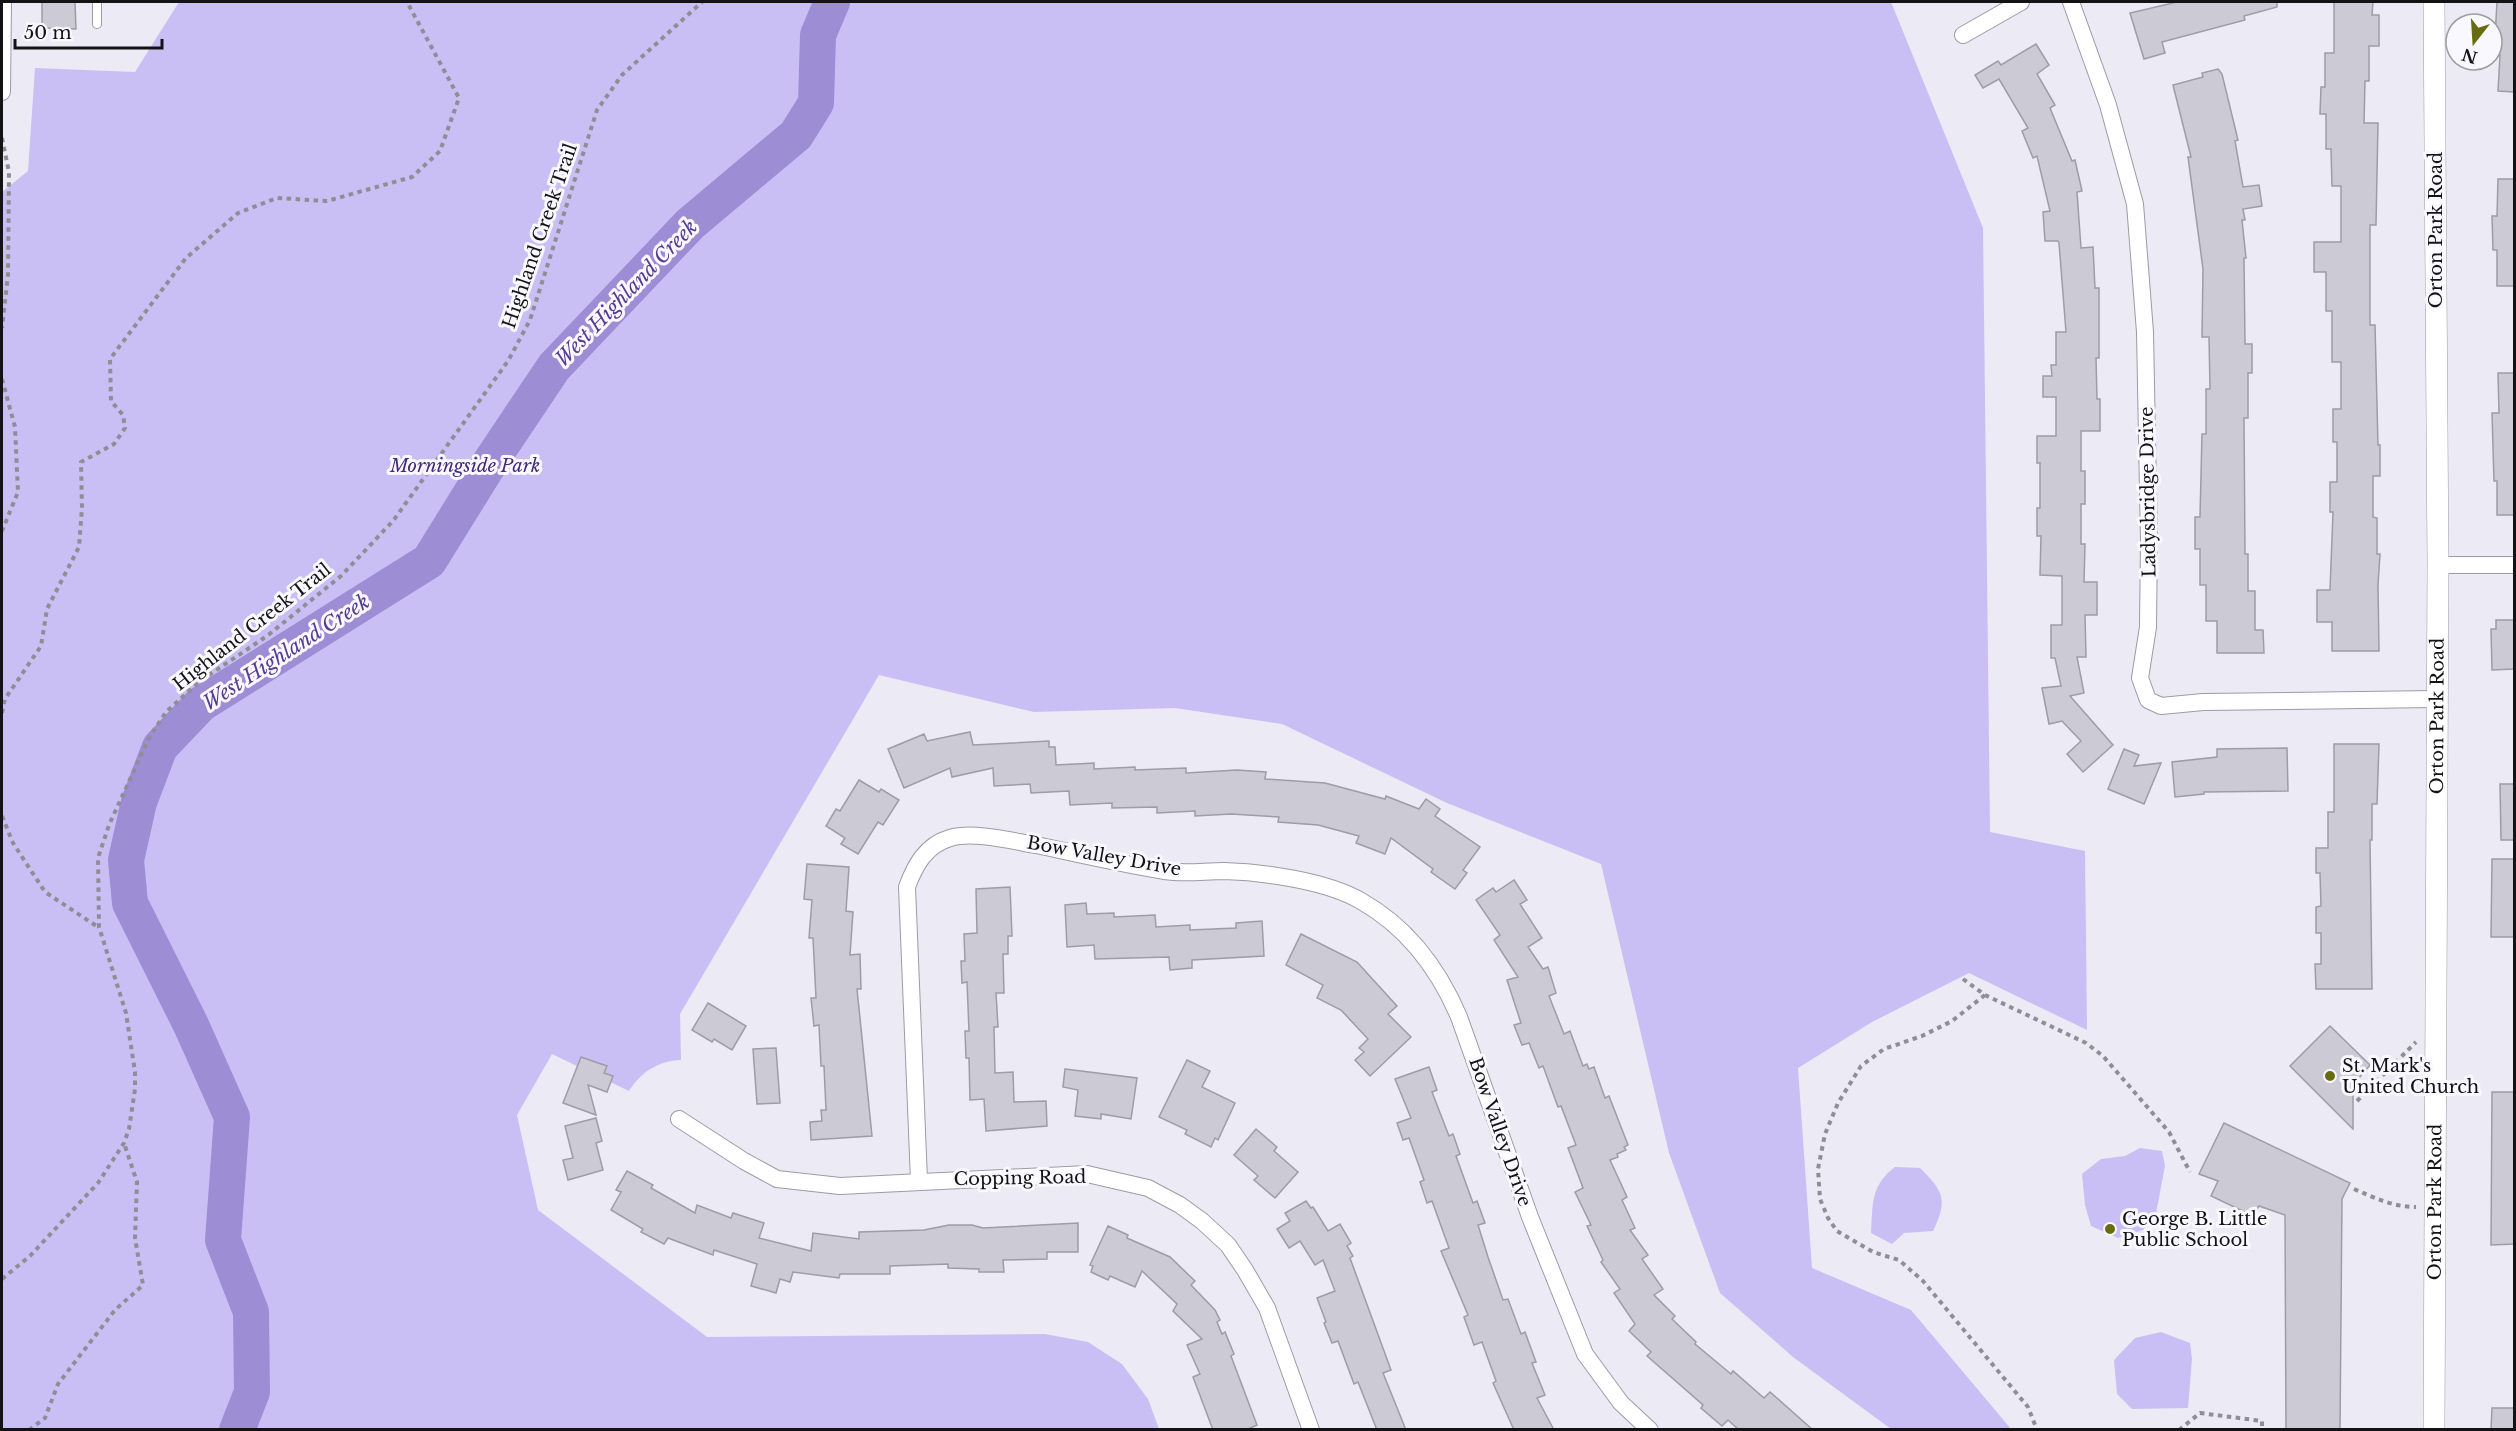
<svg xmlns="http://www.w3.org/2000/svg" width="2516" height="1431" font-family="'Libre Baskerville',serif">
	<rect width="100%" height="100%" fill="#eceaf5"/>
	<!-- park -->
	<g fill="#c9bff5">
		<path d="M179 2H1891L1983 228 1990 832 2085 851 2087 1030 1969 973 1872 1022 1798 1068 1812 1268 1911 1310 2011 1429H1891L1793 1357 1720 1293 1669 1153 1601 864 1447 803 1282 724 1175 708 1034 712 879 675 680 1014 681 1060C658 1061 641 1072 629 1091L552 1054 517 1115 538 1210 707 1337 1045 1334 1088 1342 1122 1364 1148 1399 1159 1429 2 1430V192L28 171 35 68 135 72Z"/>
		<polygon points="2140,1148 2162,1151 2165,1166 2156,1213 2143,1230 2118,1238 2091,1226 2085,1205 2082,1174 2101,1159 2125,1156"/>
		<path d="M1895 1167 1920 1168C1944 1192 1948 1200 1933 1231L1904 1233 1892 1244 1871 1233C1873 1204 1870 1186 1895 1167Z"/>
		<polygon points="2161,1332 2190,1343 2192,1359 2188,1408 2132,1409 2117,1394 2114,1360 2135,1338"/>
	</g>
	<g fill="none" stroke-linecap="round" stroke-linejoin="round">
		<!-- river -->
		<polyline stroke="#9d8dd5" stroke-width="36" points="237,1430 252,1392 251,1312 223,1240 232,1117 191,1025 130,903 126,860 139,802 160,747 201,704 429,561 491,461 554,367 690,224 796,135 816,103 818,35 832,2"/>
	</g>
	<!-- building -->
	<g fill="#cccad5" stroke="#9e9ca6" stroke-width="1.5">
		<polygon points="42,2 75,2 76,29 42,28"/>
		<polygon points="2177,2 2277,2 2277,7 2244,16 2245,20 2162,42 2165,53 2144,59 2130,13"/>
		<polygon points="2334,2 2373,2 2372,15 2379,15 2379,46 2369,46 2369,81 2365,81 2364,123 2378,123 2376,225 2370,225 2370,325 2375,325 2378,445 2380,445 2380,476 2373,476 2373,517 2377,518 2377,554 2380,554 2378,585 2379,651 2332,651 2332,622 2317,622 2317,590 2330,590 2333,512 2330,512 2330,482 2337,482 2337,442 2333,442 2333,409 2341,409 2341,362 2332,362 2332,311 2326,311 2326,272 2314,272 2314,242 2341,242 2341,186 2332,186 2331,149 2326,149 2326,114 2320,114 2321,87 2325,87 2325,53 2334,53"/>
		<polygon points="2497,2 2514,2 2514,92 2498,91 2500,55 2494,55"/>
		<polygon points="2036,44 2049,65 2037,74 2055,105 2050,108 2072,161 2075,160 2082,191 2077,192 2081,248 2093,247 2095,288 2099,288 2099,358 2096,358 2097,399 2100,399 2100,431 2081,431 2081,471 2085,471 2085,504 2081,504 2081,544 2085,544 2084,582 2097,582 2097,615 2085,615 2086,657 2077,657 2084,693 2070,696 2113,745 2083,772 2067,754 2081,741 2062,721 2049,724 2042,688 2061,686 2055,658 2051,658 2051,625 2062,625 2062,576 2040,575 2041,536 2037,536 2037,508 2040,508 2040,463 2037,463 2037,436 2056,436 2056,397 2043,397 2043,376 2052,376 2051,365 2056,365 2056,332 2066,332 2059,243 2058,241 2045,241 2043,212 2050,211 2037,156 2033,158 2022,131 2028,128 1999,79 1983,88 1975,75 1998,61 2001,65"/>
		<polygon points="2218,69 2222,74 2238,140 2235,141 2243,187 2259,185 2262,206 2243,209 2245,220 2242,220 2246,258 2244,258 2245,344 2252,344 2252,373 2248,373 2248,418 2244,418 2245,554 2248,554 2248,591 2255,591 2255,630 2263,630 2264,653 2217,653 2217,621 2206,621 2206,585 2200,585 2200,549 2195,549 2195,517 2200,517 2202,434 2206,434 2206,389 2210,389 2209,337 2202,337 2203,269 2188,157 2191,157 2173,85 2203,77 2202,73"/>
		<polygon points="2498,179 2514,179 2514,286 2497,286 2497,250 2493,250 2492,216 2497,216"/>
		<polygon points="2498,373 2514,373 2514,515 2497,515 2497,481 2494,481 2492,413 2499,413"/>
		<polygon points="2496,620 2514,620 2514,669 2492,670 2491,629 2496,629"/>
		<polygon points="970,732 973,745 1049,741 1049,747 1055,747 1056,765 1094,763 1094,769 1135,767 1135,770 1186,768 1186,773 1237,770 1266,772 1265,779 1325,783 1385,799 1386,796 1419,809 1426,799 1440,809 1435,816 1480,847 1463,870 1467,873 1455,889 1431,872 1433,869 1391,838 1385,854 1356,843 1359,836 1318,825 1278,822 1279,817 1231,814 1195,816 1195,811 1157,813 1157,807 1112,808 1112,803 1070,805 1069,791 1031,793 1030,784 994,786 993,768 952,777 950,768 904,788 888,749 924,734 927,741"/>
		<polygon points="2334,744 2379,744 2377,804 2372,804 2372,840 2370,840 2372,989 2316,989 2315,964 2321,964 2321,933 2316,933 2316,907 2321,906 2320,873 2316,873 2316,848 2328,848 2328,812 2334,812"/>
		<polygon points="2287,748 2288,791 2204,792 2204,794 2175,797 2172,762 2217,757 2217,749"/>
		<polygon points="2124,749 2139,755 2134,766 2161,763 2144,804 2108,789"/>
		<polygon points="859,780 879,792 881,789 899,800 883,825 878,822 858,854 841,844 845,838 826,826 836,809 840,811"/>
		<polygon points="2500,784 2514,784 2514,840 2501,840"/>
		<polygon points="2492,859 2514,859 2514,937 2491,937"/>
		<polygon points="807,864 849,867 846,911 853,912 850,955 860,954 861,989 857,989 872,1136 811,1140 810,1122 822,1121 821,1110 826,1110 824,1066 821,1066 819,1025 814,1026 811,998 816,998 813,938 809,938 812,900 804,899"/>
		<polygon points="1514,880 1527,900 1520,904 1542,938 1528,947 1543,969 1548,967 1556,993 1549,996 1564,1034 1570,1031 1583,1066 1587,1064 1589,1069 1594,1067 1605,1098 1609,1096 1628,1145 1624,1147 1626,1150 1617,1154 1618,1157 1610,1160 1627,1197 1622,1200 1635,1228 1630,1230 1648,1255 1642,1259 1663,1289 1654,1295 1675,1316 1672,1319 1696,1342 1695,1344 1731,1374 1733,1371 1764,1398 1770,1392 1813,1430 1739,1430 1728,1420 1722,1426 1701,1408 1703,1405 1647,1356 1651,1352 1629,1331 1635,1324 1614,1293 1620,1289 1601,1262 1603,1260 1587,1226 1591,1225 1575,1192 1583,1188 1568,1148 1576,1145 1561,1106 1558,1107 1543,1066 1539,1068 1529,1043 1522,1045 1514,1025 1521,1023 1507,980 1518,977 1494,940 1500,935 1476,900 1493,888 1496,892"/>
		<polygon points="1010,887 1012,936 1008,936 1008,954 1003,954 1004,993 996,993 998,1027 994,1027 995,1073 1013,1072 1014,1102 1046,1101 1047,1126 986,1131 984,1099 970,1100 969,1058 966,1058 965,1031 969,1031 967,982 962,983 961,961 965,961 964,934 977,933 976,889"/>
		<polygon points="1086,903 1087,914 1114,913 1114,917 1155,915 1156,927 1190,925 1190,930 1236,928 1236,923 1262,921 1264,956 1192,960 1192,968 1170,970 1169,957 1095,959 1094,945 1067,947 1065,905"/>
		<polygon points="1301,934 1357,962 1397,1006 1388,1014 1411,1037 1370,1076 1355,1060 1364,1052 1359,1048 1368,1039 1341,1010 1317,998 1323,985 1286,965"/>
		<polygon points="708,1003 746,1026 732,1050 714,1039 712,1042 692,1030"/>
		<polygon points="2330,1026 2370,1065 2353,1085 2353,1129 2290,1066"/>
		<polygon points="776,1048 780,1103 757,1104 753,1049"/>
		<polygon points="581,1057 607,1066 604,1073 613,1076 607,1092 588,1085 596,1115 563,1103"/>
		<polygon points="1187,1060 1210,1071 1202,1087 1235,1103 1218,1140 1215,1138 1211,1147 1185,1134 1187,1130 1159,1117"/>
		<polygon points="1429,1067 1437,1090 1432,1092 1449,1136 1453,1134 1460,1154 1456,1156 1473,1203 1477,1201 1485,1223 1478,1225 1488,1257 1503,1300 1508,1299 1521,1334 1525,1332 1536,1362 1532,1363 1545,1395 1537,1398 1554,1430 1514,1430 1493,1383 1496,1381 1482,1342 1474,1345 1464,1317 1468,1315 1441,1251 1449,1248 1432,1201 1427,1203 1420,1182 1424,1180 1409,1138 1403,1140 1397,1123 1411,1118 1395,1079"/>
		<polygon points="1065,1069 1137,1078 1131,1119 1101,1114 1101,1119 1075,1116 1078,1090 1063,1087"/>
		<polygon points="2492,1092 2514,1092 2514,1244 2491,1245"/>
		<polygon points="596,1118 602,1141 596,1143 603,1170 568,1180 563,1160 573,1158 565,1126"/>
		<polygon points="2224,1123 2350,1183 2342,1199 2340,1430 2286,1430 2285,1215 2259,1206 2253,1216 2211,1196 2218,1181 2199,1174"/>
		<polygon points="1256,1129 1277,1147 1274,1151 1298,1172 1275,1198 1254,1180 1258,1176 1234,1155"/>
		<polygon points="627,1171 653,1185 651,1188 695,1213 697,1205 731,1218 733,1213 764,1223 759,1238 811,1251 813,1233 859,1239 859,1232 924,1230 949,1225 972,1225 983,1228 1078,1223 1078,1252 1047,1252 1047,1259 1003,1260 1004,1272 979,1272 979,1269 948,1268 948,1264 890,1266 890,1274 840,1274 839,1278 793,1272 790,1282 780,1279 776,1293 751,1286 757,1264 714,1250 713,1255 668,1238 664,1244 641,1232 643,1229 611,1210 621,1192 616,1190"/>
		<polygon points="1306,1201 1311,1208 1313,1207 1328,1231 1340,1224 1351,1243 1347,1246 1353,1256 1350,1258 1391,1370 1383,1373 1406,1430 1377,1430 1358,1382 1354,1384 1338,1341 1332,1343 1324,1323 1326,1322 1317,1298 1335,1291 1323,1260 1315,1265 1300,1241 1289,1248 1277,1229 1290,1221 1285,1213"/>
		<polygon points="1108,1226 1128,1235 1127,1238 1170,1257 1195,1281 1191,1285 1215,1310 1220,1320 1217,1322 1222,1334 1225,1332 1234,1354 1231,1356 1257,1425 1246,1430 1213,1430 1193,1377 1200,1374 1187,1345 1202,1339 1173,1311 1177,1304 1142,1271 1135,1287 1110,1276 1108,1280 1091,1272 1093,1266 1090,1265"/>
		<polygon points="2492,1408 2514,1408 2514,1430 2491,1430"/>
	</g>
	<g fill="none" stroke-linecap="round" stroke-linejoin="round">
		<defs>
			<polyline id="service" points="97,24 97,2"/>
			<g id="minor">
				<polyline points="2071,2 2108,105 2135,204 2145,332 2149,542 2148,627 2140,678 2148,700 2161,706 2203,702 2436,699"/>
				<polyline points="1963,35 2021,2"/>
				<polyline points="2,92 3,2"/>
				<polyline points="2438,565 2514,565"/>
				<polyline points="679,1119 744,1161 777,1179 840,1186 1087,1174 1148,1188 1180,1205 1202,1221 1228,1245 1245,1270 1267,1308 1311,1430"/>
				<path d="M919 1180 907 887C915 865 926 845 950 838 973 831 1012 841 1036 845 1079 854 1122 864 1165 871 1184 874 1205 871 1224 871 1263 872 1327 881 1361 901 1407 927 1439 970 1459 1017L1530 1217 1585 1354 1621 1403 1650 1430"/>
			</g>
			<g id="tertiary">
				<path id="s1" d="M2434 1430 2438 565 2434 2"/>
			</g>
		</defs>
		<!-- service casing -->
		<use href="#service" stroke="#9d9ba5" stroke-width="10"/>
		<!-- minor casing -->
		<use href="#minor" stroke="#9d9ba5" stroke-width="18"/>
		<!-- tertiary casing -->
		<use href="#tertiary" stroke="#9d9ba5" stroke-width="22"/>
		<!-- path -->
		<g stroke="#8f8e95" stroke-width="4" stroke-dasharray="4.5 4.5" stroke-linecap="butt">
			<polyline points="2,138 9,172 8,275 2,328"/>
			<polyline points="2,379 15,427 18,492 2,531"/>
			<polyline points="2,713 5,699 41,646 47,609 79,547 82,508 81,462 114,444 125,428 123,415 111,401 110,359 186,258 238,213 277,198 327,201 412,177 440,151 459,98 407,2"/>
			<polyline points="2,816 13,843 45,892 98,927"/>
			<polyline points="1963,979 1985,995 2086,1043 2103,1056 2169,1132 2190,1172"/>
			<polyline points="1985,995 1952,1021 1922,1036 1884,1049 1861,1066 1838,1103 1825,1134 1818,1169 1820,1199 1828,1218 1837,1231 1873,1252 1899,1260 1923,1281 2028,1407 2037,1430"/>
			<polyline points="2357,1101 2416,1042"/>
			<path d="M2354 1189C2375 1198 2393 1207 2416 1207"/>
			<polyline points="2,1279 30,1256 98,1183 124,1143 129,1129 135,1089 135,1072 126,1013 99,927 98,858 109,825 149,738 166,712 200,681 267,636 341,576 393,521 508,361 530,320 597,110 622,75 702,2"/>
			<polyline points="29,1430 45,1418 58,1384 115,1310 143,1285 135,1238 137,1182 124,1143"/>
			<polyline points="2179,1430 2200,1413 2262,1421 2262,1430"/>
		</g>
		<!-- service -->
		<use href="#service" stroke="#fff" stroke-width="8"/>
		<!-- minor -->
		<use href="#minor" stroke="#fff" stroke-width="16"/>
		<!-- tertiary -->
		<use href="#tertiary" stroke="#fff" stroke-width="21"/>
	</g>
	<!-- markers -->
	<g fill="#666c0f" stroke="#f9f8fe" stroke-width="2">
		<circle cx="2330" cy="1076" r="6"/>
		<circle cx="2110" cy="1229" r="6"/>
	</g>
	<g text-anchor="middle" dominant-baseline="central" stroke-width="6" stroke-linejoin="round" paint-order="stroke">
		<!-- street labels -->
		<g font-size="18" fill="#131215" stroke="#f9f8fe">
			<text transform="translate(2436 230) rotate(-90)">Orton Park Road</text>
			<text transform="translate(540 236) rotate(-71)">Highland Creek Trail</text>
			<text transform="translate(2148 492) rotate(-91)">Ladysbridge Drive</text>
			<text transform="translate(252 627) rotate(-38)">Highland Creek Trail</text>
			<text stroke="none"><textPath href="#s1" startOffset="714">Orton Park Road</textPath></text>
			<text transform="translate(1104 856) rotate(10)">Bow Valley Drive</text>
			<text transform="translate(1500 1132) rotate(71)">Bow Valley Drive</text>
			<text transform="translate(1020 1178) rotate(-1)">Copping Road</text>
			<text stroke="none"><textPath href="#s1" startOffset="228">Orton Park Road</textPath></text>
		</g>
		<!-- park labels -->
		<g font-size="18" font-style="italic" fill="#43287c" stroke="#f9f8fe">
			<text x="465" y="466">Morningside Park</text>
		</g>
		<!-- poi labels -->
		<g font-size="18" fill="#131215" stroke="#f9f8fe" text-anchor="start">
			<text x="2342" y="1066">St. Mark's<tspan x="2342" dy="21">United Church</tspan></text>
			<text x="2122" y="1219">George B. Little<tspan x="2122" dy="21">Public School</tspan></text>
		</g>
		<!-- water labels -->
		<g font-size="20" font-style="italic" fill="#563d93" stroke="#f9f8fe">
			<text transform="translate(626 293) rotate(-46)">West Highland Creek</text>
			<text transform="translate(286 652) rotate(-33)">West Highland Creek</text>
		</g>
	</g>
	<!-- border -->
	<rect width="2516" height="1431" fill="none" stroke="#131215" stroke-width="6"/>
	<!-- north arrow -->
	<g transform="translate(2474 42) rotate(197)"><circle r="28" fill="#f9f8fe" stroke="#9d9ca1" stroke-width="1.5"/>
	<path d="M0-4.5L10 22L0 15L-10 22Z" fill="#666c0f"/>
	<text y="-9" font-size="16" font-weight="bold" text-anchor="middle" fill="#131215">N</text>
	</g>
	<!-- scale -->
	<path d="M15 39v9h147v-9" fill="none" stroke="#131215" stroke-width="3"/>
	<text x="24" y="39" font-size="18" fill="#131215" stroke="#f9f8fe" stroke-width="4.5" paint-order="stroke">50 m</text>
</svg>
